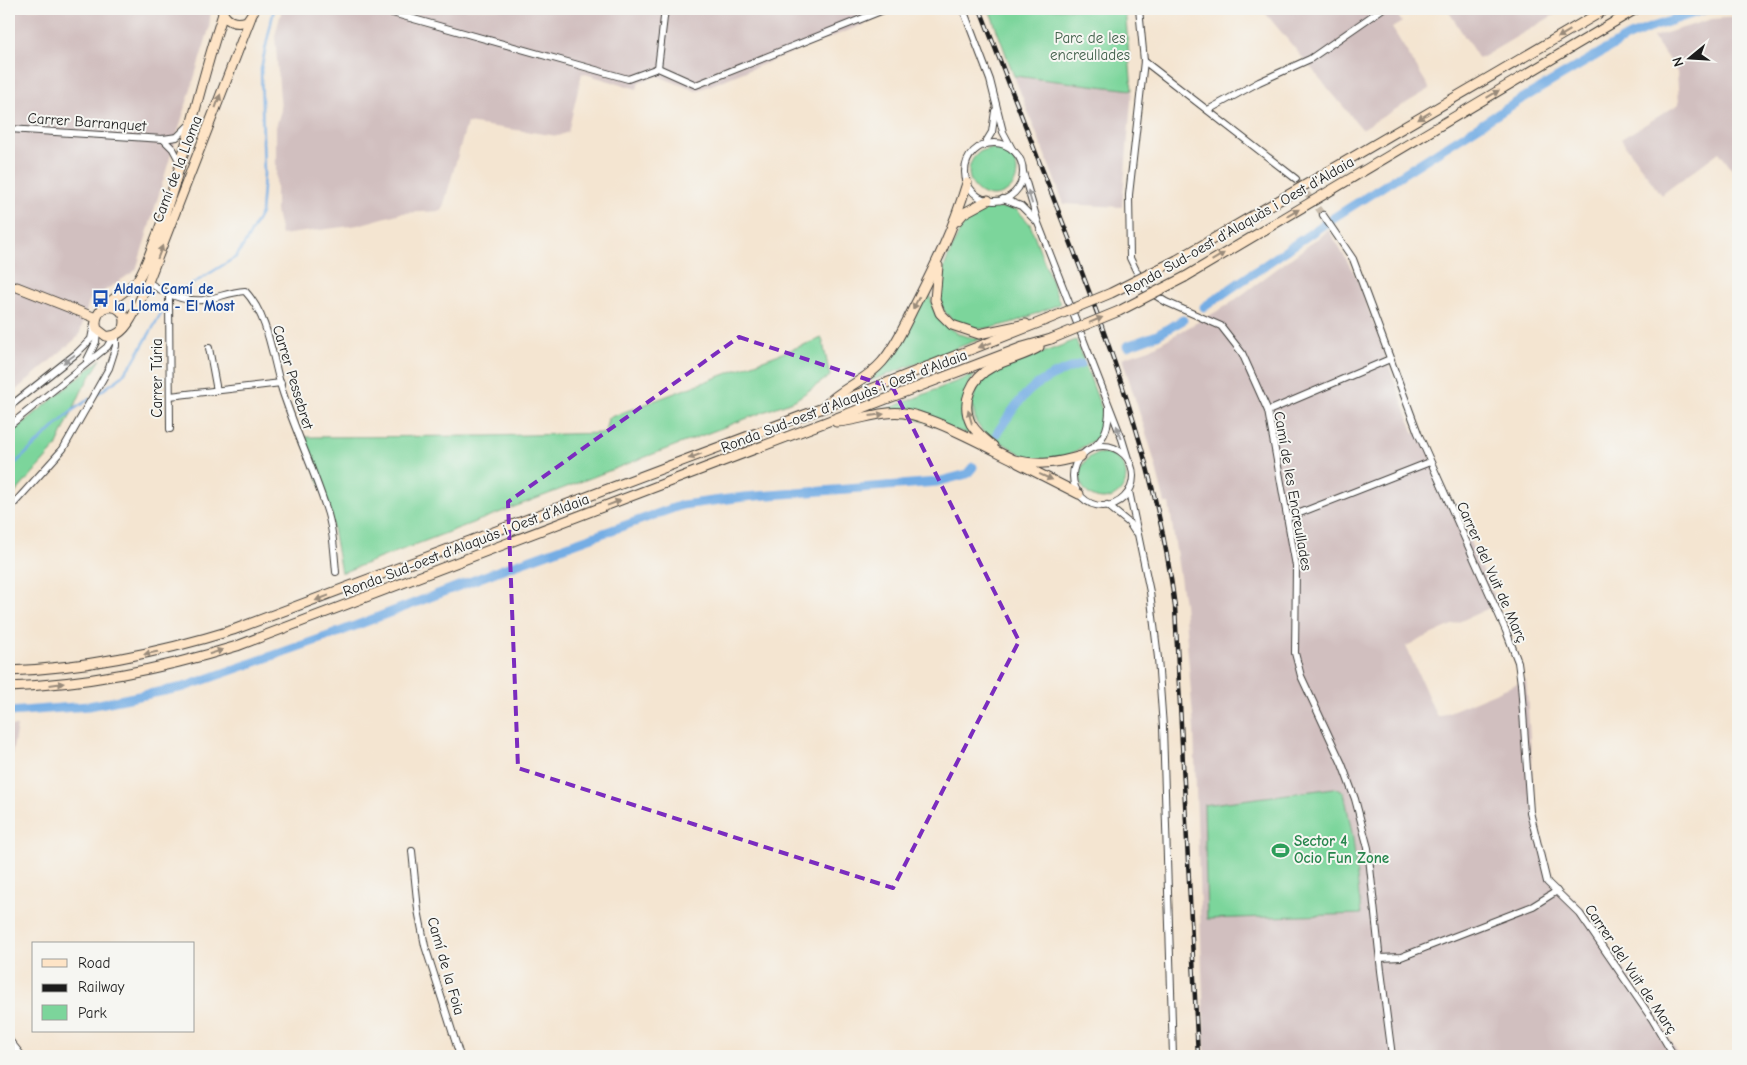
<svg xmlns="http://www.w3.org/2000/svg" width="1747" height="1065" font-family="'Comic Neue',sans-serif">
	<rect width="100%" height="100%" fill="#f6f6f2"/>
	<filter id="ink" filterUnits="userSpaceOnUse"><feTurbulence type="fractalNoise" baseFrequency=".02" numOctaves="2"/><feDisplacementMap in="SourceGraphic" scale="10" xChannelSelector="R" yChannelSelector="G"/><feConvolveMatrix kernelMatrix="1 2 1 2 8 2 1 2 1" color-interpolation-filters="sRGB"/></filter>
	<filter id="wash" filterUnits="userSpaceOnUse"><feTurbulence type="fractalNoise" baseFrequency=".0096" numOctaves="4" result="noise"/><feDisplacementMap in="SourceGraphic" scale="20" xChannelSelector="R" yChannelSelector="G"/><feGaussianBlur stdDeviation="1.12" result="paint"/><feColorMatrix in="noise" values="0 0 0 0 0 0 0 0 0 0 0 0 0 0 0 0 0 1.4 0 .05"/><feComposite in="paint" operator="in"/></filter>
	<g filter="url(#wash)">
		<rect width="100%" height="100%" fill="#f4e5d1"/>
		<!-- industrial -->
		<g fill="#d1bfbf">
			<polygon points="9,9 211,9 209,29 136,270 89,301 79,336 9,396"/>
			<polygon points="282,9 902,9 696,91 658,76 639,82 637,89 582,73 568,132 558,136 467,123 442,211 401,213 358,225 281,235 276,211 276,127 281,110 275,36"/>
			<polygon points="1262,9 1393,9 1402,22 1392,28 1430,89 1362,129"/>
			<polygon points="1447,9 1564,9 1479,59"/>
			<polygon points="1738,17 1738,177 1719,152 1661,195 1621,139 1679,104 1677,72 1653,37 1712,19"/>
			<polygon points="1014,76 1132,90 1122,207 1064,204"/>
			<polygon points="1329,230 1357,278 1414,434 1420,431 1498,604 1406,646 1437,717 1526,680 1534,798 1549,872 1583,909 1660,1022 1679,1056 1205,1056 1194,730 1184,604 1169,503 1165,503 1151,449 1122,358 1150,349 1228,305"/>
			<polygon points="9,726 17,726 9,771"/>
		</g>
		<!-- green -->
		<g fill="#7cd59b" stroke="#4c785c">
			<polygon points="989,9 1125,9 1132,90 1014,76"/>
			<circle cx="993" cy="172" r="24"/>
			<path d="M1006 208 1017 210 1030 224 1060 304C1036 313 1013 325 988 328 978 330 971 327 962 324 929 313 939 277 950 253 956 240 962 220 976 212 983 207 997 209 1006 208Z"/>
			<path d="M930 284C928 316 951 339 983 338L868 382 884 365Z"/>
			<polygon points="822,338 830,376 795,400 341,573 329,506 303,443 305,437 487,436 605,433 608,418"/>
			<polygon points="1076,340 1104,415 1101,434 1093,441 1067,456 1037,460 1026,457 982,431 976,422 972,404 977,387 985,378 998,370"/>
			<polygon points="101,359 82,390 56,447 9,500 9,435"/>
			<polygon points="975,374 968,386 975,436 885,410"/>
			<circle cx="1103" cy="476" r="23"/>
			<polygon points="1334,788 1344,792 1353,838 1361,914 1207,919 1204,805"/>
		</g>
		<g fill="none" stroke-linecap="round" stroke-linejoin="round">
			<!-- stream -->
			<g stroke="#74ade4" stroke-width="2.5">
				<polyline points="178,293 236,257 247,240 261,213 264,174 261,69 274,9"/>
				<polyline points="97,394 120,378 133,362 166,305"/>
				<polyline points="9,469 73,410 89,399"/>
			</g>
			<!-- canal -->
			<g stroke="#74ade4" stroke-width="9">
				<polyline points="1204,307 1333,218 1520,100 1624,39 1647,29 1706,9"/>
				<polyline points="1127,346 1157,335 1183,320"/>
				<path d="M997 433C1026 390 1031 382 1081 364"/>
				<polyline points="9,712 89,706 184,687 334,634 503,569 682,505 744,497 937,482 967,474 973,467"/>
			</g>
		</g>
	</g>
	<g filter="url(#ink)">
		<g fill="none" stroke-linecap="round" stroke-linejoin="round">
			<!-- street-tunnel -->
			<polyline stroke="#c9bdad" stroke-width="6" stroke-dasharray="6 3" stroke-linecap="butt" points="1296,179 1323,215"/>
			<defs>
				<g id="street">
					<polyline points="378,9 628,79 658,68"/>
					<polyline points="963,9 990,80 1003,132 1012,149"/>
					<polyline points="1139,9 1144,61 1129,195 1130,258 1145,289 1166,302 1221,326 1242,353 1268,411 1296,566 1295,653 1301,676 1342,764 1355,799 1368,848 1381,971 1392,1056"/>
					<polyline points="1144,61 1296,179"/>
					<polyline points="658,68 696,85 886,9"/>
					<polyline points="658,68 665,9"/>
					<polyline points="1208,110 1259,82 1310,59 1382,9"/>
					<polyline points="9,129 163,139 177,137 191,123"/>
					<polyline points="163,139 173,149 181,164"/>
					<circle cx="994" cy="172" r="29"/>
					<polyline points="984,145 992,132 995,111"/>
					<polyline points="1023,172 1038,223 1122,439 1129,462"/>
					<polyline points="1003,199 1021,206 1037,222"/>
					<polyline points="1323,215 1353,259 1418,433 1506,631 1518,662 1521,684 1530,812 1547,882 1580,914 1652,1019 1674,1056"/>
					<path d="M148 282C164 293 183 302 203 300 218 298 229 292 245 291 269 317 272 357 282 390 295 430 313 468 326 508 333 528 334 550 336 572"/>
					<polyline points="9,284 17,287"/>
					<polyline points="169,296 170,429"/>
					<polyline points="209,348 217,391"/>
					<polyline points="87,360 96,342 97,329"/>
					<polyline points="170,396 281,383"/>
					<polyline points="9,407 77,353 91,339 94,324"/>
					<polyline points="1268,411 1390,359"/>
					<polyline points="9,426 107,347 113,337"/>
					<path d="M1095 446C1106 436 1109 424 1109 408"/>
					<circle cx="1103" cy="476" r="30"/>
					<polyline points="1129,491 1150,592 1158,658 1163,727 1173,1056"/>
					<polyline points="1107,505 1129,523 1135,532"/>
					<polyline points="9,509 63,449 109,368 116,346 116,335"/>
					<polyline points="1287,518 1430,462"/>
					<polyline points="412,851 418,910 425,946 460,1056"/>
					<polyline points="1380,958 1401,957 1533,906 1557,891"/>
					<polyline points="9,1040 22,1056"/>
				</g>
				<g id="secondary">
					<path d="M222 10C225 21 235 25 247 21L255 9"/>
					<path d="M223 14C197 91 183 172 152 248 148 259 144 270 138 279 127 295 89 306 97 329L106 336C128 340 140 298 148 282L251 17"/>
					<polyline points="957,221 964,213 988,200"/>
					<polyline points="1177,260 1606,9"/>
					<polyline points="938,266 935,300 940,313 952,325 979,334 1026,324"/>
					<polyline points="1185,277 1636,9"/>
					<polyline points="17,287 96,318"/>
					<path d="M104 308C118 303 128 314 124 328"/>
					<path d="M825 406C841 388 866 381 882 362 895 347 904 327 913 309 935 266 953 230 967 183"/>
					<path d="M836 422C859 421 881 410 904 413 933 417 986 446 1014 460 1039 466 1057 463 1081 456"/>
					<path d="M993 446C985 440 976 432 971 424 960 402 972 377 992 367 1007 359 1025 356 1039 347"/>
					<polyline points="1018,463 1079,494"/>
					<path d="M9 671C86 668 159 653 233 630L823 408 1046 320"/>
					<path d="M9 687C87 684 162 669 237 646L1023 347 1051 339"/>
				</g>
			</defs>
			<!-- street casing -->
			<use href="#street" stroke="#3c3a37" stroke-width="8"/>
			<!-- secondary casing -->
			<use href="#secondary" stroke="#3c3a37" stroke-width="11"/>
			<!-- street -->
			<use href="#street" stroke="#fff" stroke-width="6"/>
			<!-- secondary -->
			<use href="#secondary" stroke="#fee4c6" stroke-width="9"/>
			<defs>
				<path id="rail" d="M980 9C1010 86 1040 164 1070 241 1116 361 1159 480 1175 607L1198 1056"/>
			</defs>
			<!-- rail casing -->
			<use href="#rail" stroke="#1c1c1c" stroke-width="4.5"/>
			<!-- rail -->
			<use href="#rail" stroke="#f6f6f2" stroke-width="2.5" stroke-dasharray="8" stroke-linecap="butt"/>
			<defs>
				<g id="secondary-bridge">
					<polyline points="1046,320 1111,293 1177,260"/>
					<polyline points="1051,339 1119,311 1185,277"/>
				</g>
			</defs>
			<!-- secondary-bridge casing -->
			<use href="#secondary-bridge" stroke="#3c3a37" stroke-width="11" stroke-linecap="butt"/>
			<!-- secondary-bridge -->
			<use href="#secondary-bridge" stroke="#fee4c6" stroke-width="9"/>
		</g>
		<!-- one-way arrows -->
		<defs><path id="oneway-solid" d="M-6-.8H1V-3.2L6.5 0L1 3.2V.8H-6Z" transform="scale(1.25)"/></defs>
		<g fill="#988a7a">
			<use href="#oneway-solid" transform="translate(1564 34) rotate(149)"/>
			<use href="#oneway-solid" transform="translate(1493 94) rotate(-31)"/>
			<use href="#oneway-solid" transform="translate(218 101) rotate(-70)"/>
			<use href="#oneway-solid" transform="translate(1424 116) rotate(149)"/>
			<use href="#oneway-solid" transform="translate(1293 213) rotate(-31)"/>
			<use href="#oneway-solid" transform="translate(160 252) rotate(-69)"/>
			<use href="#oneway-solid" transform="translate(1218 257) rotate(-31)"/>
			<use href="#oneway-solid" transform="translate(916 303) rotate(117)"/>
			<use href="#oneway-solid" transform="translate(1096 320) rotate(-22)"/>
			<use href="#oneway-solid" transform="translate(985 345) rotate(159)"/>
			<use href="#oneway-solid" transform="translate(877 415) rotate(-7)"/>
			<use href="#oneway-solid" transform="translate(970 417) rotate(-106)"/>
			<use href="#oneway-solid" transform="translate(695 456) rotate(159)"/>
			<use href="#oneway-solid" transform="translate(1046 477) rotate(24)"/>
			<use href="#oneway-solid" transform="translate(614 503) rotate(-21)"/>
			<use href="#oneway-solid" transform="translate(322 598) rotate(159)"/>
			<use href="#oneway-solid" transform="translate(216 652) rotate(-17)"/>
			<use href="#oneway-solid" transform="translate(151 653) rotate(168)"/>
			<use href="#oneway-solid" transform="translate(57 684) rotate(-7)"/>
		</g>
		<g fill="#999">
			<use href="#oneway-solid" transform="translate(1030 197) rotate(-107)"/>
			<use href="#oneway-solid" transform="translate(69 359) rotate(144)"/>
			<use href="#oneway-solid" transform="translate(1119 432) rotate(-111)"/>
		</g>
	</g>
	<!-- marked area -->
	<path fill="none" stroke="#7b2cbf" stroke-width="4" stroke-dasharray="10 6" stroke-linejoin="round" d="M739 337 893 388 1019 641 893 888 518 768 508 502Z"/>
	<!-- icons -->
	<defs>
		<symbol id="bus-bare" viewBox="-9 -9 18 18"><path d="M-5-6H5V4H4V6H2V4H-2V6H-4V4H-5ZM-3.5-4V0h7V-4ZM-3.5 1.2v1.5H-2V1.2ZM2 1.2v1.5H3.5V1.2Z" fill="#1a4fb4" stroke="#f6f6f2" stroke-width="2.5" paint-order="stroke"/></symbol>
		<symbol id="stadium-bare" viewBox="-9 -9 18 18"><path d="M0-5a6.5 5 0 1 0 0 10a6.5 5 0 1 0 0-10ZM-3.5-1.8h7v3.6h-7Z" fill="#2e9e5b" stroke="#f6f6f2" stroke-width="2.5" paint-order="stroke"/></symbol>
	</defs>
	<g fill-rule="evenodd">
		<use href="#bus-bare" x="88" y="286" width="25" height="25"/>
		<use href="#stadium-bare" x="1268" y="838" width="25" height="25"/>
	</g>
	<g text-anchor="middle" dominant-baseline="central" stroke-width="4" stroke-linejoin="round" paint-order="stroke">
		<!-- park labels -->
		<g font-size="15" fill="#3e5d48" stroke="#f6f6f2">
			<text x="1090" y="38">Parc de les<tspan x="1090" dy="17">encreullades</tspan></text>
		</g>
		<!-- street labels -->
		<g font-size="15" fill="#1c1c1c" stroke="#f6f6f2">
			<text transform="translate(87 122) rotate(4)">Carrer Barranquet</text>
			<text transform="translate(177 169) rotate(-69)">Camí de la Lloma</text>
			<text transform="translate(1239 226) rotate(-30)">Ronda Sud-oest d'Alaquàs i Oest d'Aldaia</text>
			<text transform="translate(293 377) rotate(73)">Carrer Pessebret</text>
			<text transform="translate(157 378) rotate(-90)">Carrer Túria</text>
			<text transform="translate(844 401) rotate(-21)">Ronda Sud-oest d'Alaquàs i Oest d'Aldaia</text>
			<text transform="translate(1293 491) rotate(80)">Camí de les Encreullades</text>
			<text transform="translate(466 545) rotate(-21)">Ronda Sud-oest d'Alaquàs i Oest d'Aldaia</text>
			<text transform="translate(1492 572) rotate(66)">Carrer del Vuit de Març</text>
			<text transform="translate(446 966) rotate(74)">Camí de la Foia</text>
			<text transform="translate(1631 969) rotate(56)">Carrer del Vuit de Març</text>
		</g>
		<!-- transit labels -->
		<g font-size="15" font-weight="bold" fill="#164399" stroke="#f6f6f2" text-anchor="start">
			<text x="114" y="289">Aldaia, Camí de<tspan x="114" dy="17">la Lloma - El Most</tspan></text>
		</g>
		<!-- leisure labels -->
		<g font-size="15" font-weight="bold" fill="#27864d" stroke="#f6f6f2" text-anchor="start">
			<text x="1294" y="841">Sector 4<tspan x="1294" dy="17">Ocio Fun Zone</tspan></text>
		</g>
	</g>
	<!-- margin -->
	<rect width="1747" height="1065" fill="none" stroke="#f6f6f2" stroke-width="30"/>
	<!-- legend -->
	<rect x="32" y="942" width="162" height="90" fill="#f6f6f2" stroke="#9f9f9c"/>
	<rect x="42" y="959" width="25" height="8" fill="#fee4c6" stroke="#9f9f9c"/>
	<text x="78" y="968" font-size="15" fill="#1c1c1c">Road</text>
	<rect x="42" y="984" width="25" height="8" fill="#1c1c1c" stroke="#9f9f9c"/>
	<text x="78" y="992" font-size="15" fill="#1c1c1c">Railway</text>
	<rect x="42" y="1005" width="25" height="15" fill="#7cd59b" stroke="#9f9f9c"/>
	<text x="78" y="1018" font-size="15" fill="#1c1c1c">Park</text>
	<!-- north arrow -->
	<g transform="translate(1690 58) rotate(252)" stroke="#f6f6f2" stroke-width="4" paint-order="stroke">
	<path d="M0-4L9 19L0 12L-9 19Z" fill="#1c1c1c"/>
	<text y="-8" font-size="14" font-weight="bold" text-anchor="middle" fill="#1c1c1c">N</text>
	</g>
</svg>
